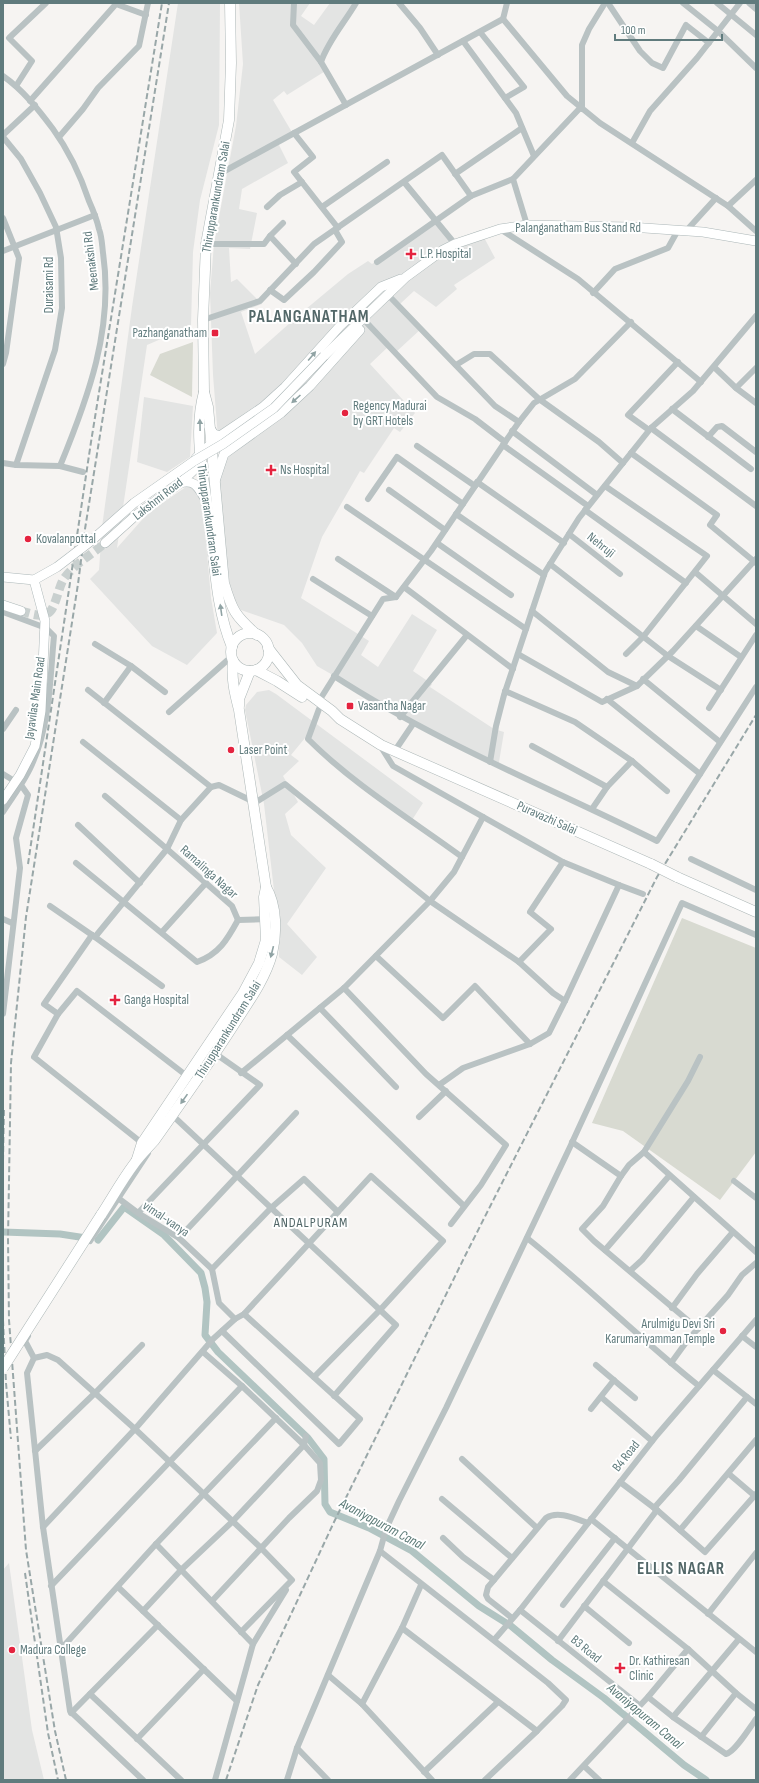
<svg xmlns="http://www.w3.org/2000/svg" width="759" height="1783" font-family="'Sofia Sans Condensed',sans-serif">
	<rect width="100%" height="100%" fill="#f6f4f2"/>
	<!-- built -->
	<g fill="#e3e4e3">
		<polygon points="178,3 220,3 219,125 200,200 193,252 191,326 147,345 117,548 149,512 186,487 193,486 202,497 211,598 217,633 187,665 152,646 90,579 99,570 102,527 132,307"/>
		<polygon points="239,3 310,3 301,16 314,25 330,3 356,3 322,59 327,70 287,95 284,91 273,100 293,134 278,143 288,163 242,189 239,209 257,213 250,249 229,248 231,282 237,279 262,304 241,312 255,354 300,314 348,274 368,261 372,264 439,220 452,241 480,230 495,258 454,285 457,289 436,307 414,291 400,304 422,328 396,352 389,346 370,364 415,413 400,432 394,428 364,473 360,471 322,537 301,598 369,641 361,655 378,667 412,614 437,630 413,671 432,684 430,687 494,729 504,732 499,762 501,766 439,736 317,666 302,643 284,625 241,610 232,597 224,546 218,475 220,463 213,375 210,293 214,244 236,126 243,64"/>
		<polygon points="144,397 193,406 190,457 167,472 137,462"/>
		<polygon points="269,690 276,694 423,803 412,820 305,738 291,755 299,761 283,776 298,802 285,814 291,835 326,868 287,924 317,957 302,975 279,957 278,925 264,804 245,710 246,705 257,692"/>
		<polygon points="9,1563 32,1730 44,1780 3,1780 3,1570"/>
	</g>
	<!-- green -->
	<g fill="#d8dad1">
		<polygon points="193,342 192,397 150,375 160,354"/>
		<polygon points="682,918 756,948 756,1152 720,1200 623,1131 592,1123"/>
	</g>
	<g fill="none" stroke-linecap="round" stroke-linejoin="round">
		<!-- canal -->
		<g stroke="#b1c4c2" stroke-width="7">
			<polyline points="3,1232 60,1234 86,1238"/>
			<polyline points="98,1240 124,1207 164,1235 201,1273 205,1288 207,1302 205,1335 218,1352 308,1438 324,1459 325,1504 330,1512 369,1528 412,1551 479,1606 511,1626 552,1660 604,1698 684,1765 706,1780"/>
		</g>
		<!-- secondary-tunnel -->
		<path stroke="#c9d0cf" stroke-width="9" stroke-dasharray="9 4.5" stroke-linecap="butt" d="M21 611C29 613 40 618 48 613 55 610 58 589 63 580 73 565 91 555 105 543"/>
		<defs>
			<g id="secondary">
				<polyline points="324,356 406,277 443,250 455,244 500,229 527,225 630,227 703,232 756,241"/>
				<polyline points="209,427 214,434 220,436 263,407 285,387 340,326 381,287 401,279"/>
				<polyline points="215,481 224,454 281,413 310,386 360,330"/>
				<path d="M180 483C196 479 198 488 206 500"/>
				<polyline points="105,543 135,516 179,484 195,469 196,458 216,439"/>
				<polyline points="3,605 21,611"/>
			</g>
			<g id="primary">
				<path d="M230 3 231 63 229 120 206 244 203 320 204 392 208 407 224 583C232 610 235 616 257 635"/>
				<path d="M204 392C192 436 205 481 210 525 215 565 216 609 232 647"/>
				<circle cx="250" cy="652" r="19"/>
				<polyline points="268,648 297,685 332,711 340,719 381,745 651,864"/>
				<polyline points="256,670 277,681 302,697"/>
				<polyline points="239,706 239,699 250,671"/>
				<polyline points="677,877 756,912"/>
				<path d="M137 1159 142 1143 243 993 259 963 266 940 264 897 266 887 239 710C235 694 231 679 233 661"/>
				<path d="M101 1215C112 1198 122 1180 134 1164 140 1155 147 1149 154 1141 181 1103 208 1065 233 1026 247 1004 265 980 272 954 277 933 277 906 266 887"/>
			</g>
		</defs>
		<!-- secondary casing -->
		<use href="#secondary" stroke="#acb7b8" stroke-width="10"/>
		<!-- primary casing -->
		<use href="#primary" stroke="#adb7b7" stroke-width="11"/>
		<!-- street -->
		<g stroke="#b9c2c3" stroke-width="6">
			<polyline points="294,3 293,25 321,62"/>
			<polyline points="399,3 420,28 438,55"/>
			<polyline points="608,3 640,51 652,63 663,68 686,25 709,43"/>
			<polyline points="683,3 718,31 756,68"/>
			<polyline points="717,3 756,35"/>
			<polyline points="749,3 756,9"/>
			<polyline points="503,19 507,3"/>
			<polyline points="480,32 524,87 505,98"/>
			<polyline points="463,41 516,113 534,156"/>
			<path d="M3 76C23 90 38 109 53 129 69 151 80 174 89 201 93 210 97 220 99 229 102 237 102 245 103 253 114 328 88 398 60 466"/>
			<polyline points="16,86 32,61 9,38 46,3"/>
			<polyline points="30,101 116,4 146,15"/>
			<path d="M346 105 321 62C328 41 345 22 356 3"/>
			<polyline points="582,109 582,45 589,29 605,3"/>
			<polyline points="294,133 313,157 294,172 338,228"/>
			<polyline points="3,135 35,105"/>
			<polyline points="3,137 21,159 40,193 56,227 61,258 62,308 55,350 16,465"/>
			<polyline points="59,137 83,109 98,88 139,46 148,3"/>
			<polyline points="632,143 650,111 697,58 740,3"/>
			<polyline points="221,173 503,19 567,96 600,123 728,206 756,231"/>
			<polyline points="455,174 522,128"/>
			<polyline points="404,182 455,244"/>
			<polyline points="728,206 756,180"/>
			<polyline points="267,207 280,195 302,182"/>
			<polyline points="322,207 387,162"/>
			<polyline points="3,218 19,258 6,353 3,364"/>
			<polyline points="283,223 270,236 296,264"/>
			<polyline points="527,225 513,179 581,107"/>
			<polyline points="500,229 578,279 701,382"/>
			<polyline points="686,231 716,198"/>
			<polyline points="206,244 264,244 270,236"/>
			<polyline points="3,251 95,215"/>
			<polyline points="377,262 471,196"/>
			<polyline points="270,290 284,300 314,272 342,242 335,230"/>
			<polyline points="593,293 615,269 668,248 678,230"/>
			<polyline points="392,299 495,406 519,422 503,445"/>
			<polyline points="203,320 260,301 314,244 442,155 471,196 513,179"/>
			<polyline points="367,323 437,397 475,419 505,442"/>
			<polyline points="456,365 474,354 490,354 539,399 599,442 623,463"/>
			<polyline points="714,367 736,388 756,403"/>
			<polyline points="736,388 756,368"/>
			<polyline points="672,409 751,469"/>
			<polyline points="519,422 534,403 575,379 631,322"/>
			<polyline points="651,428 756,506"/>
			<polyline points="649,430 628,415 678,362"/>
			<polyline points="512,431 597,495"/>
			<polyline points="708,437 717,427 722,426 756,452"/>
			<polyline points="417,446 475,486"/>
			<polyline points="631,453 717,515 710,525 756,563"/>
			<polyline points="3,463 16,465 60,466 83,472"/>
			<polyline points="477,482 564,543"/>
			<polyline points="605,486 707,556 643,637 626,654"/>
			<polyline points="389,490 445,530"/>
			<polyline points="368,499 397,457 463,504"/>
			<polyline points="347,507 526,629"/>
			<polyline points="585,510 686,583"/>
			<polyline points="456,514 544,575"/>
			<polyline points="569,534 620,574"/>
			<polyline points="437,543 511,595"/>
			<polyline points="338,559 396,597"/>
			<polyline points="550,564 668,656 721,690"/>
			<polyline points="695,572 756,624"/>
			<polyline points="313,579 372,616"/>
			<polyline points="404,587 513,669"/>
			<polyline points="532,611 608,672 637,686"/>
			<path d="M3 612 46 628 54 636C50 678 50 724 33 762 26 780 13 796 3 812"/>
			<polyline points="696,626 741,657"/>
			<polyline points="95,644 131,666 104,703"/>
			<polyline points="518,654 602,702 637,686 673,651 756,559"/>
			<polyline points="131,666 165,692"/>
			<path d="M334 676C436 742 548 787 657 841L756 687"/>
			<polyline points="643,679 720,742"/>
			<polyline points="88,690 211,787 219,785 252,801"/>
			<polyline points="505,691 575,722 632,761 667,791"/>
			<polyline points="607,699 700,774"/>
			<polyline points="319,701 383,599 396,597 431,551 503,445 588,506"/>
			<polyline points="709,708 756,635"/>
			<path d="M319 709 308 739C353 784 410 819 462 857"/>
			<polyline points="169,712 231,657"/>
			<polyline points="400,717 467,635"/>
			<polyline points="3,729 16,710"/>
			<polyline points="83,742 181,820 211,787"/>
			<polyline points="532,746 607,787"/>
			<polyline points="381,747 393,766 563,862 530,912 551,929 519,962"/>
			<polyline points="394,752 413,724"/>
			<polyline points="490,762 496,726 504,695 545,572 579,518 651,428 693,391 756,316"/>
			<polyline points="3,774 21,785 28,795 16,838 20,868 3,1014"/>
			<polyline points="105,796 167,849 181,820"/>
			<polyline points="253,804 285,784 430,901 519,962 553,993 565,1001 619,885 563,862"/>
			<polyline points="592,809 607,787 632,761"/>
			<polyline points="78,825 140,883"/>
			<polyline points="691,859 756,890"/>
			<path d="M76 863 197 962C219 954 227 940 238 920"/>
			<polyline points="619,885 643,894"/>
			<polyline points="50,906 92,935"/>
			<polyline points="3,919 12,923"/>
			<polyline points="162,932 206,883"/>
			<polyline points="92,935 44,1004 58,1014 34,1057 142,1143"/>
			<polyline points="92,935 95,937 167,849 232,906 238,920 267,919"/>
			<polyline points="95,937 162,986"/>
			<polyline points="376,956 443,1018 475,986 530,1044"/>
			<polyline points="344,988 426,1074 506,1145 481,1185 451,1224"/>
			<polyline points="320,1008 396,1087"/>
			<polyline points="58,1014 77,991 187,1076"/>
			<polyline points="287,1035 464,1206"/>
			<polyline points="700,1057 688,1081 644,1152 756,1252"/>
			<polyline points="241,1073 344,988 430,901 454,872 483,817"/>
			<polyline points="439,1085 463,1068 530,1044 549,1033 565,1001"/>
			<polyline points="171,1114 396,1325 334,1396"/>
			<polyline points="419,1117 446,1091"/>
			<polyline points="572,1142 621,1176"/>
			<polyline points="644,1152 629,1165 621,1176 603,1206 582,1229 594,1241 698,1329"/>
			<polyline points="734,1181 756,1198"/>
			<polyline points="118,1198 138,1213 179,1238 212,1269 219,1303 235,1319"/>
			<polyline points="138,1213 260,1085 206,1047"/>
			<polyline points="179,1238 296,1113"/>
			<path d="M527 1238C586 1285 640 1339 699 1386"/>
			<polyline points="90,1241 148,1153"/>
			<polyline points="605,1250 669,1176"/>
			<polyline points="212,1269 271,1208 304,1179 338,1212"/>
			<polyline points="630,1271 642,1260 694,1197"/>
			<polyline points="672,1308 697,1274 733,1232"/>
			<polyline points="222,1331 339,1444 360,1419 244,1314"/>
			<polyline points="28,1336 25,1341 34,1358"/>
			<polyline points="742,1336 756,1347"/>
			<polyline points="203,1352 242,1386 304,1445 320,1463 321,1480 317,1491 289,1518 212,1601"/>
			<polyline points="671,1363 687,1341 728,1295 742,1275 756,1263"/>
			<polyline points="596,1365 635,1398"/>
			<polyline points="713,1370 756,1404"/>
			<polyline points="601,1397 652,1441"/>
			<polyline points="591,1409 614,1380"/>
			<polyline points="35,1451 95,1393 142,1345"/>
			<polyline points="462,1459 537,1528"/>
			<polyline points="729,1474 756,1497"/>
			<polyline points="620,1482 657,1510 705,1552 756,1494"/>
			<polyline points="442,1499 512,1558"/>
			<polyline points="654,1508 679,1480 747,1397"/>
			<polyline points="591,1519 756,1652"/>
			<polyline points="43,1527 135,1429 213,1339 235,1319 244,1314 371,1176 443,1241 380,1310 314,1377"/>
			<polyline points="680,1530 756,1440"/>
			<polyline points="443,1538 463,1557 494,1580"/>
			<polyline points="156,1544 253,1644"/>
			<polyline points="380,1551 548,1683 566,1700 562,1706 537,1731 485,1780"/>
			<polyline points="603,1581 688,1649 736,1693 756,1709"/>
			<polyline points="51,1586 242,1386"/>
			<polyline points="118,1587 237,1701"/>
			<polyline points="563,1605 615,1538"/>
			<polyline points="584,1606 629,1643"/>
			<polyline points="520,1610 639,1705"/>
			<polyline points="143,1611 181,1570 233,1521 304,1445 306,1436"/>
			<polyline points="708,1614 756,1553"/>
			<path d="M512 1618 488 1599 486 1595 488 1587 494 1580 546 1518C558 1510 576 1519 588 1523"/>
			<polyline points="402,1628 537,1731"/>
			<polyline points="494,1640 520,1610 657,1435 756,1320"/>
			<polyline points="558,1641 657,1510"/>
			<polyline points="60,1650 156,1544 276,1418"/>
			<polyline points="328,1675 362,1704 432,1780"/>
			<polyline points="90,1694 181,1780"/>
			<path d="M648 1697 673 1717 726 1754C735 1752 750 1727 756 1719"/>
			<polyline points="362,1704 402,1628 421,1585"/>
			<polyline points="71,1713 158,1625"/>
			<polyline points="673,1717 739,1639"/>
			<polyline points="701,1737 736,1693"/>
			<polyline points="137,1739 204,1669"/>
			<polyline points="297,1748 328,1780"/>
			<polyline points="584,1766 599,1780"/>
			<polyline points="424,1772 498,1702"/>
			<polyline points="143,1780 70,1711 43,1527 27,1373 34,1358 47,1355 58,1360 135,1429 261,1548 292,1580 241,1632"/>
			<polyline points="215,1780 253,1644 286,1590"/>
			<polyline points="287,1780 297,1748 380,1551 386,1529 399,1501 446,1408 570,1147 682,903 756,935"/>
			<polyline points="570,1780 648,1697 688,1649"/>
		</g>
		<!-- secondary -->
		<use href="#secondary" stroke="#fff" stroke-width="9"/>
		<!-- primary -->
		<use href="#primary" stroke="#fff" stroke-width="10"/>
		<!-- rail -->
		<g stroke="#99a7a8" stroke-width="2" stroke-dasharray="6 3" stroke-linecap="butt">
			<polyline points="28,864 91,442 162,3"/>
			<polyline points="3,1161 4,1109"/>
			<polyline points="3,1320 6,1383 11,1439"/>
			<polyline points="25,1573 48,1733 58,1780"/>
			<polyline points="66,1780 55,1731 26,1550 9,1320 8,1239 11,1063 26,917 78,584 85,529 169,3"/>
			<polyline points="226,1780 258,1685 334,1522 466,1254 657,877 756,715"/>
		</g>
		<defs>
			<g id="secondary-bridge">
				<polyline points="3,577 34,580 57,567 91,541 134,503 194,461 223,444 274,408 324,356"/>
				<polyline points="3,800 20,775 35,746 41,711 45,621 34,580"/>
			</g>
			<g id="primary-bridge">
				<polyline points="651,864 677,877"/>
				<polyline points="3,1368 101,1215"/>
			</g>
		</defs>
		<!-- secondary-bridge casing -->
		<use href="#secondary-bridge" stroke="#acb7b8" stroke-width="10" stroke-linecap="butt"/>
		<!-- primary-bridge casing -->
		<use href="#primary-bridge" stroke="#adb7b7" stroke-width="11" stroke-linecap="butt"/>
		<!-- secondary-bridge -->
		<use href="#secondary-bridge" stroke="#fff" stroke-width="9"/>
		<!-- primary-bridge -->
		<use href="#primary-bridge" stroke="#fff" stroke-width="10"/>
	</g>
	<!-- one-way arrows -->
	<defs><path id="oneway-solid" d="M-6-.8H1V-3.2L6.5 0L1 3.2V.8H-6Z"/></defs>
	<g fill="#90a3a4">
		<use href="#oneway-solid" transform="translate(312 356) rotate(-50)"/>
		<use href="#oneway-solid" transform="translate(296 399) rotate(138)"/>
		<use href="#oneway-solid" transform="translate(200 425) rotate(-91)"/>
		<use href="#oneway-solid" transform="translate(221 610) rotate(-98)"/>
		<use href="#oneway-solid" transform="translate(272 952) rotate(104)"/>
		<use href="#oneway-solid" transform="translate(184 1099) rotate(125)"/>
	</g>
	<!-- markers -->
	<g fill="#e4233f" stroke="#fff" stroke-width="1.5">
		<path d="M409 248h4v4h4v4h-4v4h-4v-4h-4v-4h4z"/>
		<rect x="211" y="329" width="8" height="8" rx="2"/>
		<circle cx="345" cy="413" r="4"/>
		<path d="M269 464h4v4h4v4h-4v4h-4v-4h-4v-4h4z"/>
		<circle cx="28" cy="539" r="4"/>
		<rect x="346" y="702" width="8" height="8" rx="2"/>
		<circle cx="231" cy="750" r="4"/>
		<path d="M113 994h4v4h4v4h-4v4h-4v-4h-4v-4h4z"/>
		<circle cx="723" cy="1331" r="4"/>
		<circle cx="12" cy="1650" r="4"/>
		<path d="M618 1662h4v4h4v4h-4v4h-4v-4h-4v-4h4z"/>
	</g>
	<g text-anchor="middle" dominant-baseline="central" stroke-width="4" stroke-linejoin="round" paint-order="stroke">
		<!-- street labels -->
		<g font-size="13" fill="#607b7d" stroke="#fff">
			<text transform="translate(216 197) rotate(-80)">Thirupparankundram Salai</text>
			<text x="578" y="228">Palanganatham Bus Stand Rd</text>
			<text transform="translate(91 261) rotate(-97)">Meenakshi Rd</text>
			<text transform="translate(49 285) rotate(-90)">Duraisami Rd</text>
			<text transform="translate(158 499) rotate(-38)">Lakshmi Road</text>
			<text transform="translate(209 520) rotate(82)">Thirupparankundram Salai</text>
			<text transform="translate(601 545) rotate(39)">Nehruji</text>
			<text transform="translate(35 698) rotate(-82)">Jayavilas Main Road</text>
			<text transform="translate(547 818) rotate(24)">Puravazhi Salai</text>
			<text transform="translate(209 872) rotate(42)">Ramalinga Nagar</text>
			<text transform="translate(228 1030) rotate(-58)">Thirupparankundram Salai</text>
			<text transform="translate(166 1219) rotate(34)">vimal-vanya</text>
			<text transform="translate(626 1456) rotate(-52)">B4 Road</text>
			<text transform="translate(586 1649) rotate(39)">B3 Road</text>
		</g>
		<!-- poi labels -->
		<g font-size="13" fill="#607b7d" stroke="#fff" text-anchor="start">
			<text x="420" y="254">L.P. Hospital</text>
			<text x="207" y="333" text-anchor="end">Pazhanganatham</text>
			<text x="353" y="406">Regency Madurai<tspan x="353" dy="15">by GRT Hotels</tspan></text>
			<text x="280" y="470">Ns Hospital</text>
			<text x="36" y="539">Kovalanpottal</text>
			<text x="358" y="706">Vasantha Nagar</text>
			<text x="239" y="750">Laser Point</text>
			<text x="124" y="1000">Ganga Hospital</text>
			<text x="715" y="1324" text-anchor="end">Arulmigu Devi Sri<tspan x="715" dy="15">Karumariyamman Temple</tspan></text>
			<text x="20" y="1650">Madura College</text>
			<text x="629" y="1661">Dr. Kathiresan<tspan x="629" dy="15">Clinic</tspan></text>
		</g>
		<!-- neighbourhood labels -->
		<g font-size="14" letter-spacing="1" fill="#526768" stroke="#fff">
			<text x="311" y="1222">ANDALPURAM</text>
		</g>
		<!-- water labels -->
		<g font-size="14" font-style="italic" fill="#5a7976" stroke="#fff">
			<text transform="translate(382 1524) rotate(28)">Avaniyapuram Canal</text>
			<text transform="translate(645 1716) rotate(40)">Avaniyapuram Canal</text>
		</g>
		<!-- district labels -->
		<g font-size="17" font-weight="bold" letter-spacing="1" fill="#526768" stroke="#fff">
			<text x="309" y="317">PALANGANATHAM</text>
			<text x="681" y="1569">ELLIS NAGAR</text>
		</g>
	</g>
	<!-- border -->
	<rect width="759" height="1783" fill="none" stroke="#607b7d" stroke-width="8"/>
	<!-- scale -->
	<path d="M615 34v6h107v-6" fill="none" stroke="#607b7d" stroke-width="2"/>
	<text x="621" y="34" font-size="12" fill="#607b7d" stroke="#ffffff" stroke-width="3" paint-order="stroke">100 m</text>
</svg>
